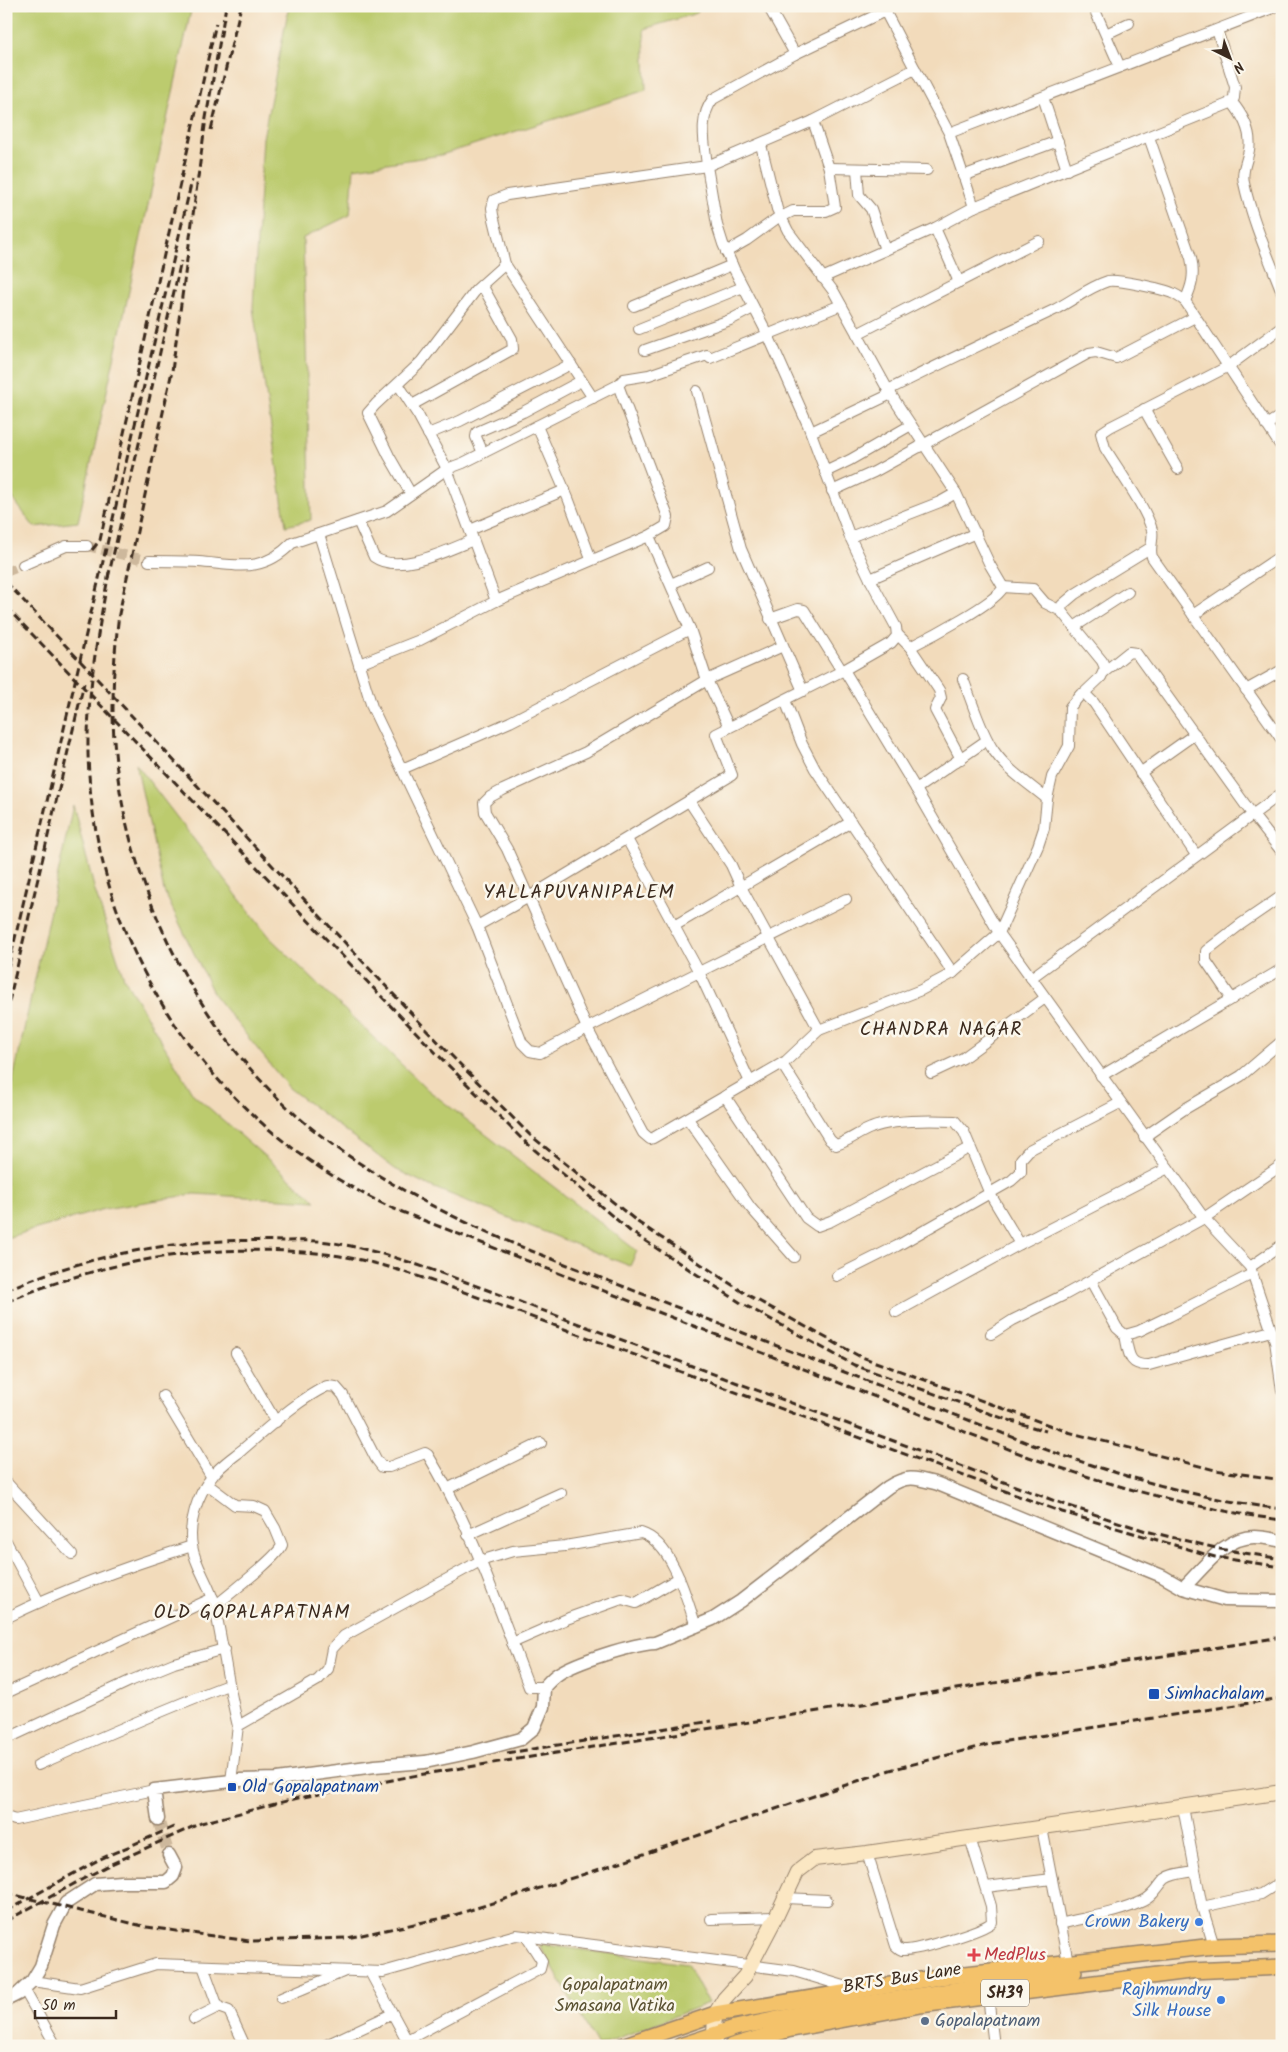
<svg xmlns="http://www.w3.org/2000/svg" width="1288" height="2052" font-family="Kalam,sans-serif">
	<rect width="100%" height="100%" fill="#fbf7ec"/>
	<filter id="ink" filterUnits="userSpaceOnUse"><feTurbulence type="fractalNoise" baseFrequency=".02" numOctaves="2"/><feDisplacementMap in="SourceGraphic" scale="10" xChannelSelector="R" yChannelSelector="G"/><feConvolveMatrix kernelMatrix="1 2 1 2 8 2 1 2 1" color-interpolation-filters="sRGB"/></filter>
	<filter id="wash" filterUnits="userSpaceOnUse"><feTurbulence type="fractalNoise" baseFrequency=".0096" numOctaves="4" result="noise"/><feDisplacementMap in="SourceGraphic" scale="20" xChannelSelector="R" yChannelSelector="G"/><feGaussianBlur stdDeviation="1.12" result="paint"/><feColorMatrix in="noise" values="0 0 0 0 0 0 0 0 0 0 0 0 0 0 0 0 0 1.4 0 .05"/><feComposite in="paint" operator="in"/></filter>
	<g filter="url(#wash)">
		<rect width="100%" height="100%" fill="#f2dbbb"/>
		<!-- green -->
		<g fill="#bccb6e" stroke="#7c7a46">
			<polygon points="6,6 192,6 78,522 34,527 6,489"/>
			<polygon points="289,6 701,6 697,13 644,29 646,90 441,155 354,168 350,215 303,238 311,520 286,526 253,308 263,138"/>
			<polygon points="136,764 268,936 428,1090 637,1251 630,1266 432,1187 395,1169 289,1088 214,995 164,891"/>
			<polygon points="73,805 95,891 124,978 193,1094 316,1201 194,1194 104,1209 6,1238 6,1112"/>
			<polygon points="539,1944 687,1964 708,2003 598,2046"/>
		</g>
	</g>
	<g filter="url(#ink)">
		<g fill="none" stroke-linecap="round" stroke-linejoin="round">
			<!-- minor-tunnel -->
			<g stroke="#cdb89c" stroke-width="10" stroke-dasharray="10 5" stroke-linecap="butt">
				<polyline points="87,546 149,561"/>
				<polyline points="6,572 23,565"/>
			</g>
			<!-- tertiary-tunnel -->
			<polyline stroke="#cdb89c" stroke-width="12" stroke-dasharray="12 6" stroke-linecap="butt" points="158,1819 169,1855"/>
			<defs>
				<g id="minor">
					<polyline points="768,6 795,54"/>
					<polyline points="1093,6 1120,67"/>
					<polyline points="1106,34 1129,23"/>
					<polyline points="1043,97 1067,170"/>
					<path d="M1231 101C1242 114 1252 132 1249 150 1247 162 1241 171 1244 183 1252 220 1268 256 1282 292"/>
					<polyline points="949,133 1278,6"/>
					<path d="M1149 137 1191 258C1195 275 1192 286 1185 301"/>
					<path d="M761 145 777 209 788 231 834 292 888 390 956 493 990 565 1003 587C1001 600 926 639 910 647"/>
					<polyline points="829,168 927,170"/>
					<polyline points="857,169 859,195 871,209 885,250"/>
					<polyline points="963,176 1058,141"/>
					<polyline points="974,207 1228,104 1234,98 1235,87 1217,30"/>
					<polyline points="781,217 793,211 826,211 835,207 829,168 813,121"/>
					<polyline points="935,228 959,282"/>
					<polyline points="726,252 747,240 780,216"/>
					<polyline points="822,278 935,228 974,207 949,133 915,69"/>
					<polyline points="634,306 732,265"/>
					<path d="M1282 327 1229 366 1110 427 1101 433 1105 448C1119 471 1145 506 1152 530 1154 539 1149 548 1152 557L1282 740"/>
					<polyline points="639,329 743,287"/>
					<polyline points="857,334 1039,241"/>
					<polyline points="645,350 730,320 753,308"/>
					<polyline points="398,384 418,415 447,469 496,601 649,536 690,629 707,680 729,727"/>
					<polyline points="618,385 668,517 666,526 649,536"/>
					<path d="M888 390C943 362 999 336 1054 310 1072 301 1089 287 1108 281 1117 279 1163 289 1172 293 1177 295 1181 298 1185 301L1282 448"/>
					<polyline points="697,391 741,549 803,691"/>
					<path d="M593 398 505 264 493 215 492 208 494 200 507 195 707 166C705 144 698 118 713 99L795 54 885 11"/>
					<polyline points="412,405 513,349 512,339 482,285"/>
					<polyline points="1144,409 1178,469"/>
					<polyline points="1266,425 1282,415"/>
					<polyline points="537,426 568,498 591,559"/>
					<polyline points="811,432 891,394"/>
					<polyline points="428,434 460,421 571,364"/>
					<polyline points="483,453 476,437 477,432 523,412 581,381"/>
					<polyline points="825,472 850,460 911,425"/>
					<polyline points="832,491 874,472 1089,353 1096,352 1116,358 1195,317"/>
					<polyline points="411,494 389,456 368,413 376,404 421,362 476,290 505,264"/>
					<path d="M358 521 374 557C399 575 448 550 473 540"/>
					<polyline points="470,530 565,490"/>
					<polyline points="319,534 372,707 477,926 529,897 732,775 716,734 842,671 891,643 897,636 896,627 870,579 850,537 808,425 768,335 734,269 723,244 717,225 707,166 813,121 915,69 885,11 893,6"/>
					<polyline points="850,537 940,502 956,493"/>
					<path d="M149 561C165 561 182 561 199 562 237 565 262 574 292 543L387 511 447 469 463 463 618 385 624 379 649 375 707 355 710 358 841 305"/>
					<polyline points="23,565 66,546 87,546"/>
					<polyline points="870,579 976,533"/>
					<polyline points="671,584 708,567"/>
					<polyline points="1003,587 1033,589 1045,603 1061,611"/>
					<polyline points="1193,615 1282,555"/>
					<polyline points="770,619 798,609 804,610 842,671"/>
					<polyline points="1074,627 1128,592"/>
					<polyline points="897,634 910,647 939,690 941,698 935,710 961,759"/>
					<polyline points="359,664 420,640 496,601"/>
					<polyline points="844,670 916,789 999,933 1204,1218 1250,1267 1275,1341 1282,1391"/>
					<polyline points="1104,672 1129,652 1136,653 1252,814 1282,852"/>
					<path d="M963 679C972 701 981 733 994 751 1007 770 1029 784 1047 799"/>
					<polyline points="1246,690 1282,670"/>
					<polyline points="1083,694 1101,677 1105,668 1102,661 1061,611 1062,605 1075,594 1150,548"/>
					<polyline points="785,700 802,744 815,769 953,973"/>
					<polyline points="402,769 510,722 690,629"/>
					<polyline points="1140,773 1195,734"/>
					<polyline points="916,789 987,740"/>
					<polyline points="689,801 731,865 741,887 819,1030"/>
					<polyline points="627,839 699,972 846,899"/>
					<polyline points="477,926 522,1043 530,1051 540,1053 587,1028 643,1133 650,1139 653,1138 786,1061 819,1030 921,990 953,973 999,933 1038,846 1044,828 1047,799 1052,777 1069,746 1070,707 1081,694 1085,694 1094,703 1196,855"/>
					<polyline points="674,926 851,822"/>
					<polyline points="1031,978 1282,793"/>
					<polyline points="1232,999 1206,961 1206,951 1241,924 1282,896"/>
					<path d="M782 1064 830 1140 836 1145C849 1141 858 1133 871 1128 892 1119 931 1120 955 1121L964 1132 990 1194 1020 1244"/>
					<polyline points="931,1073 963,1058 1045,998"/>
					<polyline points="1101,1076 1282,969"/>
					<polyline points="750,1082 699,972 587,1028 507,849 485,812 484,803 490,797 503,790 586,752 707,680 783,646"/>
					<polyline points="725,1096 806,1218 817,1226 831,1221 969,1148"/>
					<polyline points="688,1119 750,1207 794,1257"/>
					<polyline points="1144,1137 1183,1110 1241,1076 1282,1041"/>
					<polyline points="1250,1267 1282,1245"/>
					<polyline points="837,1276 897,1246 1011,1181 1021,1172 1021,1159 1029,1150 1120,1103"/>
					<polyline points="1091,1281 1117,1328 1125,1335 1139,1331 1170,1316 1252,1274"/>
					<polyline points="896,1312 1020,1244 1168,1168"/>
					<polyline points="991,1334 1013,1320 1066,1294 1204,1218 1282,1165"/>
					<path d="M1125 1335C1129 1352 1127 1366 1149 1365L1271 1331"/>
					<polyline points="236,1353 276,1422"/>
					<polyline points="163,1396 211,1476"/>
					<polyline points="6,1482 72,1554"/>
					<path d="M207 1484 235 1505 254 1506 265 1511 275 1528 282 1545C278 1557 228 1595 215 1606"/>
					<polyline points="447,1489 541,1443"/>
					<polyline points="468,1535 561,1493"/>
					<polyline points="6,1541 39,1602"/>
					<path d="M6 1618C66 1588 128 1566 192 1546"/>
					<polyline points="512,1643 569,1618 616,1601 622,1599 636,1603 679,1578"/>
					<polyline points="6,1693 213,1598"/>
					<path d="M238 1726C228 1685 223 1644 214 1603 209 1583 195 1566 192 1546 188 1523 197 1496 211 1478 218 1467 232 1458 242 1450 268 1428 296 1401 327 1386L336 1387 343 1395 376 1459 382 1467H389L425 1453 428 1455C472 1527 499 1609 529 1687H544"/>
					<polyline points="6,1739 130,1681 174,1663 224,1649"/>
					<path d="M38 1765C101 1737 164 1709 228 1685"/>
					<path d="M231 1781 238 1726 318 1680 328 1669 332 1649 344 1636 480 1561 513 1551 565 1546 641 1533C672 1542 687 1599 696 1627"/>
					<polyline points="1183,1807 1202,1907 1214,1946"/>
					<polyline points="6,1817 15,1820 154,1790"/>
					<polyline points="1042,1828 1068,1962"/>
					<path d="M867 1853 896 1946C898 1948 899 1949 902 1950 916 1951 983 1931 992 1922L991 1906 970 1838"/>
					<polyline points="986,1887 1052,1879"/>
					<polyline points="785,1898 827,1900"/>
					<polyline points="1202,1907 1261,1894 1272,1887 1282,1884"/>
					<polyline points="711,1919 776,1917"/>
					<path d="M1060 1924C1088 1917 1118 1913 1143 1901 1154 1896 1157 1887 1165 1879 1173 1873 1185 1873 1195 1871"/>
					<polyline points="203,1966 218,2007"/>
					<polyline points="370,1972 409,2044"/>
					<polyline points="32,1981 80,1988 156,1964 383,1972 516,1935 794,1971 854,1989"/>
					<polyline points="24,1989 56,2046"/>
					<polyline points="988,1996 994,2046"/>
					<polyline points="281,1998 343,1972"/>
					<polyline points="194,2019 218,2007 229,2011 245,2046"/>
					<polyline points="407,2040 540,1969 542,1961 526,1936"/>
					<polyline points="324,2046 392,2014"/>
				</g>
				<g id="tertiary">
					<path d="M1183 1588C1203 1569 1224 1537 1254 1537 1263 1537 1273 1539 1282 1541"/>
					<path d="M158 1819 154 1790 240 1780 277 1779 375 1766 425 1762 473 1752 521 1739 534 1728 543 1707 544 1687C548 1683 553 1677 558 1674 576 1662 633 1644 655 1643L713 1619 741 1601 888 1487C908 1474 916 1478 938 1484L1162 1576 1183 1588 1225 1600 1282 1601"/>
					<polyline points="6,2000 18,1994 32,1981 41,1966 54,1925 66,1903 95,1884 121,1882 166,1882 173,1876 176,1868 169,1855"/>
				</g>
				<polyline id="secondary" points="715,2046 714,2034 715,2014 724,1999 745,1976 776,1917 797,1872 814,1859 867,1853 1282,1792"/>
				<g id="primary">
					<polyline points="622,2046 715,2014 939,1977 1214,1946 1282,1944"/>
					<polyline points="680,2046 735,2028 806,2013 1074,1972"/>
					<polyline points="732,2046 787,2030 920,2005 1190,1971 1282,1967"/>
				</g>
			</defs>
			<!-- minor casing -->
			<use href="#minor" stroke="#96826c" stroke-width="12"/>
			<!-- tertiary casing -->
			<use href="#tertiary" stroke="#96826c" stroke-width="15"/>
			<!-- secondary casing -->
			<use href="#secondary" stroke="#96826c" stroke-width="16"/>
			<!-- primary casing -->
			<use href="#primary" stroke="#96826c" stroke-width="18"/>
			<!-- minor -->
			<use href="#minor" stroke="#fff" stroke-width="10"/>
			<!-- tertiary -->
			<use href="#tertiary" stroke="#fff" stroke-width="12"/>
			<!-- secondary -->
			<use href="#secondary" stroke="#fbe7c3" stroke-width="14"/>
			<!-- primary -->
			<use href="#primary" stroke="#f4c26a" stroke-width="15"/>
			<!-- rail -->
			<g stroke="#3b2a1e" stroke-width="3" stroke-dasharray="8 4" stroke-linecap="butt">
				<path d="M226 6 206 118 172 371 119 614C115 646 113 677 113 709 113 863 191 1030 310 1127 377 1181 451 1218 529 1250L1033 1445C1114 1474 1196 1499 1282 1509"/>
				<polyline points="211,130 241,6"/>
				<polyline points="92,550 100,540 216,23"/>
				<path d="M109 572C98 632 87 692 88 753 93 952 213 1125 392 1208L1029 1457C1111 1486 1195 1509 1282 1520"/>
				<polyline points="108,578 181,261"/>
				<polyline points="6,582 443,1047 530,1135 639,1223 746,1294 859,1356 1068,1432 1215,1470 1282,1480"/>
				<polyline points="6,607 436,1053 523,1140 630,1231 741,1303 854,1365 1005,1419 1046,1431"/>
				<polyline points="6,977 192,180"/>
				<polyline points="6,1014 84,683"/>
				<path d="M6 1290C93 1252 188 1237 283 1241 298 1241 314 1240 328 1242 376 1249 421 1266 466 1282L1066 1505 1146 1531 1220 1549 1282 1559"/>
				<path d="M6 1302C109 1258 214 1242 325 1254 372 1259 417 1276 461 1291L1062 1512 1215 1557 1282 1567"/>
				<polyline points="507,1753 712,1721"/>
				<polyline points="6,1893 147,1927 250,1941 347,1938 448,1917 588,1873 890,1770 994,1743 1282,1698"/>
				<polyline points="6,1911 100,1859 176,1826"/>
				<polyline points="6,1921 105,1867 201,1823 298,1798 418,1775 1282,1637"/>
			</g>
		</g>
	</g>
	<!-- markers -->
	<g fill="#1a4fb4" stroke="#fbf7ec" stroke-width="2">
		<rect x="1148" y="1688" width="12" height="12" rx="2.5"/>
		<rect x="227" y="1782" width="10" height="10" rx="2.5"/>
	</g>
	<g fill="#3f7fe0" stroke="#fbf7ec" stroke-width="2">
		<circle cx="1199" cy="1922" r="5"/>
		<circle cx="1221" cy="2000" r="5"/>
	</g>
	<path fill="#e0444e" stroke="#fbf7ec" stroke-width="2" d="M971.5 1947.5h5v5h5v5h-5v5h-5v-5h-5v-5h5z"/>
	<circle fill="#5c6f8a" stroke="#fbf7ec" stroke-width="2" cx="925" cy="2021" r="5"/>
	<g text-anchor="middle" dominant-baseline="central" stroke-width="5" stroke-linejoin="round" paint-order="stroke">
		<!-- shield labels -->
		<rect fill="#fbf7ec" stroke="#75685c" stroke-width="1" x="981" y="1979.5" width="48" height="27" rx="4"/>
		<g font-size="16" font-weight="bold" fill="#3b2a1e">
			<text x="1005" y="1993">SH39</text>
		</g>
		<!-- transit labels -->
		<g font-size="18" fill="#164399" stroke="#fbf7ec" text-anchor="start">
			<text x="1165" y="1694">Simhachalam</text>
			<text x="242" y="1787">Old Gopalapatnam</text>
		</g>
		<!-- shop labels -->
		<g font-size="18" fill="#366cbe" stroke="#fbf7ec" text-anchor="end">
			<text x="1189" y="1922">Crown Bakery</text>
			<text x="1211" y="1990">Rajhmundry<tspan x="1211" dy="21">Silk House</tspan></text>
		</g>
		<!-- health labels -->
		<g font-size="18" fill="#be3a42" stroke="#fbf7ec" text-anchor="start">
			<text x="984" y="1955">MedPlus</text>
		</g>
		<!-- street labels -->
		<g font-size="18" fill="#3b2a1e" stroke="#fbf7ec">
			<text transform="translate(902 1979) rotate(-9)">BRTS Bus Lane</text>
		</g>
		<!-- park labels -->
		<g font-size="18" fill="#5b5232" stroke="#fbf7ec">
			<text x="615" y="1985">Gopalapatnam<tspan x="615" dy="21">Smasana Vatika</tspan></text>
		</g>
		<!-- service labels -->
		<g font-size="18" fill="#4e5e75" stroke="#fbf7ec" text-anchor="start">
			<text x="935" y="2021">Gopalapatnam</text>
		</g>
		<!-- neighbourhood labels -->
		<g font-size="19" letter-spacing="1" fill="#3b2a1e" stroke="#fbf7ec">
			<text x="579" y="893">YALLAPUVANIPALEM</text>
			<text x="941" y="1030">CHANDRA NAGAR</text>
			<text x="252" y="1613">OLD GOPALAPATNAM</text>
		</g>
	</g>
	<!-- margin -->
	<rect width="1288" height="2052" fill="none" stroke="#fbf7ec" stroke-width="25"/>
	<!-- north arrow -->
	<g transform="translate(1230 58) rotate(138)" stroke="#fbf7ec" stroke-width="4" paint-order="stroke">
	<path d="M0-4L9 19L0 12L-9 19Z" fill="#3b2a1e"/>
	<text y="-8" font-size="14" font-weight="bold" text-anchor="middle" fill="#3b2a1e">N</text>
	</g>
	<!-- scale -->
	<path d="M35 2010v8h81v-8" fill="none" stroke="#3b2a1e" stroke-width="2.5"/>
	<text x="42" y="2010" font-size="15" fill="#3b2a1e" stroke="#fbf7ec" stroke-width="4" paint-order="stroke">50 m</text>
</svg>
